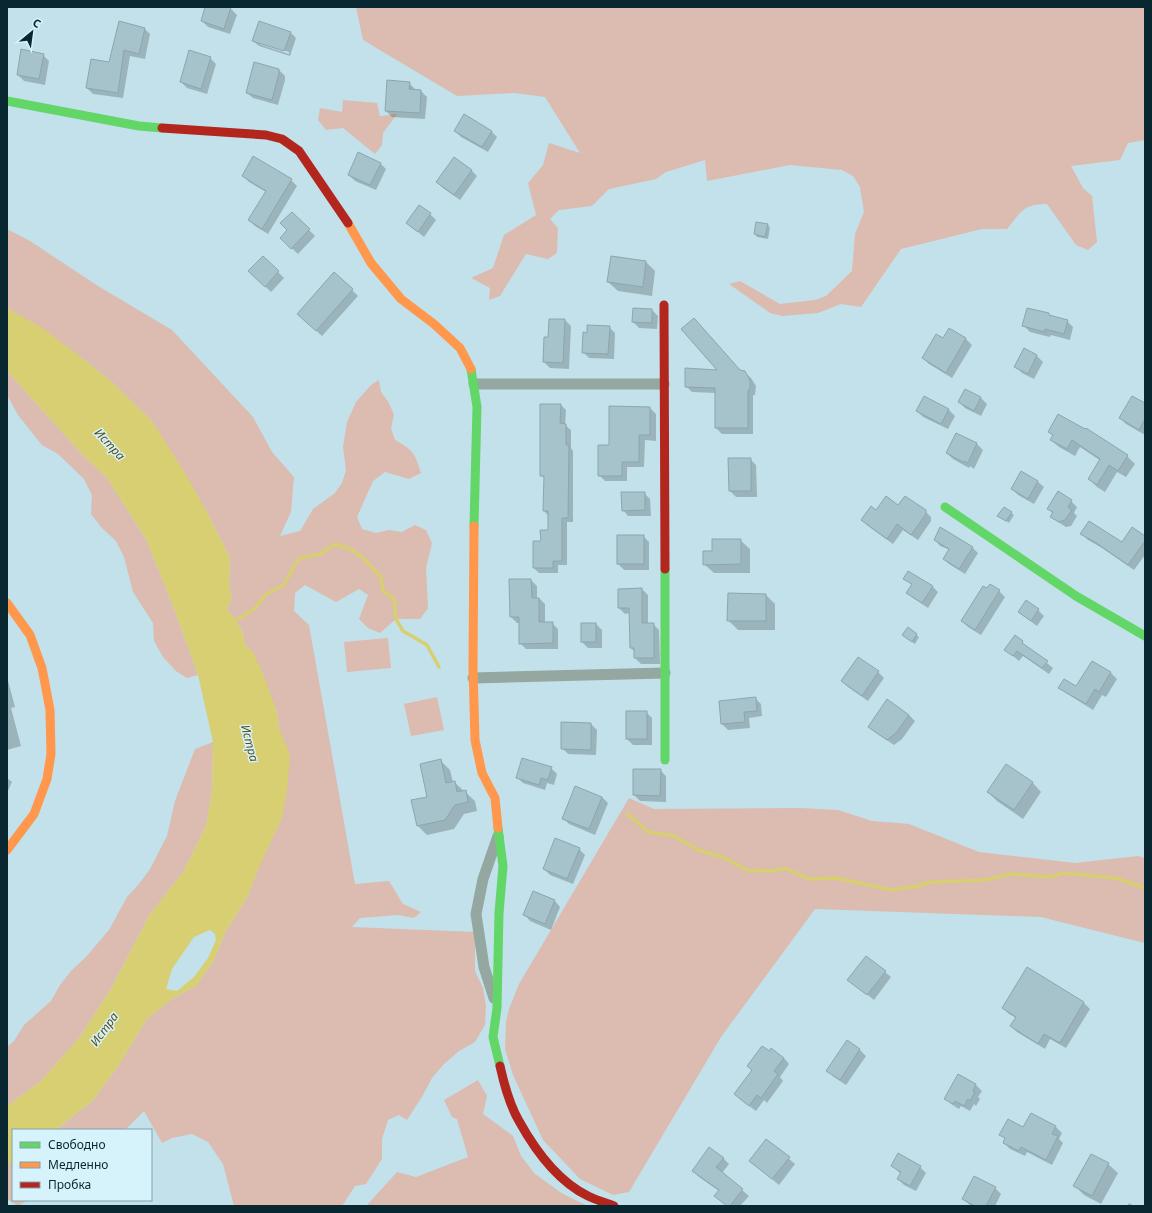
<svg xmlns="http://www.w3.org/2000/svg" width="1152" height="1213" font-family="'Noto Sans',sans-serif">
	<rect width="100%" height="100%" fill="#c2e1ea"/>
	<!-- green -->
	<g fill="#dcbbb0">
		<path d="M356 7H1145V140L1128 143 1120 160 1071 166 1083 188 1092 196 1097 242 1088 250 1076 245 1047 204C1023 204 1021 212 1007 229H982L901 249 861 307 841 304 818 313 782 316 770 313 729 284 740 281 780 304 815 300 826 296 852 271 855 234 864 212 860 187 853 176 842 170 790 165 707 181 705 160 666 172 656 179 609 189 592 206 559 210 550 219 558 228 557 253 548 259 526 254 500 296 489 300 490 288 471 278 493 268 504 235 536 215 528 183 543 165 549 143 580 153 545 97 515 93 457 96 363 40Z"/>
		<polygon points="343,100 377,103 380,116 397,114 383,133 382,145 375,154 343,128 326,130 318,120 320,108 342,112"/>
		<path d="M7 229 30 241 98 286 172 330 253 417 272 452 294 477 291 512 280 536 300 531 313 509 335 493 342 483 346 470 343 447 347 422 356 402 371 385 379 380 381 392 389 403 394 415 391 428 395 440C413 450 415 453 421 473L409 479 385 472 373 481 357 517 362 529 376 533 389 530 402 532 415 525 426 530 432 543 426 568 428 608 420 619H396L380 633 368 628 359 619 368 595 359 589 336 602 305 585 295 593 294 611 309 625 355 884 389 881 403 904 421 912 414 918 398 915 360 918 352 927 475 932V971L483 988 486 1006 485 1025 475 1042 459 1051 444 1064 432 1078 423 1095 407 1120 399 1115 388 1120 382 1139V1159L366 1184 355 1186 342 1206H234L223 1164 208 1142 192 1134 172 1138 162 1143 144 1111 125 1130H56L92 1101 117 1068 147 1019 173 998 196 986 214 960 225 933 248 896 259 867 279 728 277 712 253 653 245 645 242 630 227 609 232 597 229 586 230 558 208 514 152 421 112 382 87 362 7 308Z"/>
		<polygon points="7,371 81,453 107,478 146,539 170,598 198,675 187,678 176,671 163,657 154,641 153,623 133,592 124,557 116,541 102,528 91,514 92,495 84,479 58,454 42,445 18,415 7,395"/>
		<polygon points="388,638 391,668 347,672 344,642"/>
		<polygon points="437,697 444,730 411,736 404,704"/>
		<polygon points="213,742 212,790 206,826 184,871 150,914 112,987 80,1037 40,1082 7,1106 7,1047 14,1041 24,1025 51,1001 60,985 72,970 86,957 109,930 127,897 139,884 150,869 167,836 175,801 195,749"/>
		<polygon points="629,798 654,809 800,808 838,810 872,821 909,824 979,852 1075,863 1138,856 1145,858 1145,943 1041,917 815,909 721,1037 629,1192 613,1195 580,1179 543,1140 513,1075 505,1049 506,1022 509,1009 519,984"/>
		<polygon points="478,1080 487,1096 483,1114 513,1136 521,1156 535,1174 563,1194 588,1206 367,1206 368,1204 397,1172 416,1177 468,1157 457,1119 452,1117 444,1100"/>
		<polygon points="13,1162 13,1200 28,1200 18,1206 7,1199 7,1165"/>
	</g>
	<!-- water -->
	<path fill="#d7cf71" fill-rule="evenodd" d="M7 308 41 327 87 362 112 382 152 421 185 473 208 514 230 558 229 586 232 597 227 609 242 630 245 645 253 652 263 674 277 712 279 728 290 755 287 790 282 818 259 867 248 896 225 933 214 960 196 986 173 998 147 1019 117 1068 92 1101 57 1129 56 1130H13V1162L7 1165V1106L40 1082 80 1037 112 987 150 914 184 871 206 826 212 790 213 742 198 675 170 598 146 539 107 478 81 453 7 371ZM210 930 215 934 216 940 208 958 194 977 177 991 166 989 172 969 194 937Z"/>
	<!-- shadow -->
	<g fill="#0003" fill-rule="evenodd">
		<polygon points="206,7 226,7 231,9 237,15 230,34 208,27 202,21"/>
		<polygon points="144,28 150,34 145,59 130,56 123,98 93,94 87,88"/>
		<path d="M290 32 296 38 290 56 259 46 253 41ZM259 42 289 52V54L259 44Z"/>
		<polygon points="43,55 49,61 45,85 24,81 18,75"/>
		<polygon points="210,58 216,64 207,94 187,88 181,82"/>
		<polygon points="279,70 285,76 285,80 278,105 253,98 247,93"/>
		<polygon points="409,83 415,89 415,91 421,91 427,97 425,119 392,117 386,111"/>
		<polygon points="455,131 491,131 497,137 488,152 461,137"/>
		<polygon points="380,163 386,169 376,190 355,181 349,175"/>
		<polygon points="471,170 477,176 460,200 443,188 437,182"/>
		<polygon points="243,176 291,180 297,186 268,234 255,226 249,220 266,192 249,182"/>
		<polygon points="292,213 315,236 298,254 281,238 289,230"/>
		<polygon points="430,214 436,220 424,237 407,223"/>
		<polygon points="768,225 770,228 768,239 757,237 755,234"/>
		<polygon points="263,257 284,278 271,292 249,271"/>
		<polygon points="646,262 655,271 652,296 618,291 608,282"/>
		<polygon points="352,290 358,296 322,336 304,320"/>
		<polygon points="652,310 658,316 657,329 639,328 633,322"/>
		<polygon points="1049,314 1051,317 1067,321 1073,327 1070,340 1051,335 1050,337 1030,332 1024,326"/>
		<polygon points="550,320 565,320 571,326 569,369 550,368 544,362 549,338"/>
		<polygon points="609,327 615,333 614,359 589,358 583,352 588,334"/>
		<polygon points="949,329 966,339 972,345 952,378 929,364 923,358 943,340"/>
		<polygon points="1037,356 1043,362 1034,379 1022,373 1016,367"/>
		<polygon points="719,371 744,372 751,378 756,386 755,395 753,395 753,434 722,434 716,428 716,393 692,392 686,386"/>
		<polygon points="965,390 981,398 987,404 981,416 965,408 959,402"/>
		<polygon points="924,397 949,410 955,416 948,429 923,417 917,411"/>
		<polygon points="1145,404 1145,435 1126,424 1120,418"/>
		<polygon points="561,405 566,410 565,425 571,430 571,448 573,451 573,522 567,522 567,565 558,565 558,573 539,573 534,568 542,542 549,531 549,516 544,511 545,479 541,475"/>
		<polygon points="650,408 656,414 656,441 645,440 644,467 627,467 627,481 605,481 599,475 610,446"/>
		<polygon points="1086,429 1127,456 1135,464 1126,477 1117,472 1105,492 1097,487 1089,479 1101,461 1080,447 1075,456 1059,447 1051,440 1053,436 1049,432"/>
		<polygon points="956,434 977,444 983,450 974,469 970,466 969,468 953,459 947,453"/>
		<polygon points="729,459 750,459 756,465 757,497 736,497 730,491"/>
		<polygon points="1038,482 1044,487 1034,504 1018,495 1012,489"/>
		<polygon points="644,493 650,499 651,516 628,516 623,510"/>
		<polygon points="1071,501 1077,507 1074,513 1077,516 1071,526 1066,527 1058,522 1052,516 1053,514 1048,508"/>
		<polygon points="898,506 925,511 931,517 931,521 918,540 903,530 893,544 868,526 862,520 876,511"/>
		<polygon points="1011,513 1014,515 1009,523 1001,518"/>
		<polygon points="941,528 973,548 978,553 965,574 949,564 944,559 950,550 940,546 935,540"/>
		<polygon points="1082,534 1122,543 1145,537 1145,555 1134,570 1102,548 1088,540"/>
		<polygon points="618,536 643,536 649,542 649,570 624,570 618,564"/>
		<polygon points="740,540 750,549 750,573 714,573 704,564 713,552"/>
		<polygon points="909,572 933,587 938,592 928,608 913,598 908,592 912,585 904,578"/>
		<polygon points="531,580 537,586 537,598 539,598 545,604 545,623 552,623 558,629 558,649 526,649 520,643 520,623 517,623 511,617"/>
		<polygon points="642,589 648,595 648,624 653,624 659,630 660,664 641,664 635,658 635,652 631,648 630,613 625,614 619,608"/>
		<polygon points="987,590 999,591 1005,597 981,635 968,627 962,621"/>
		<polygon points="766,595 775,604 775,630 738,630 728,620"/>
		<polygon points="1038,610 1044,616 1037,626 1025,617 1019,611"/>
		<polygon points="596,624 602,630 602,648 588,648 582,642"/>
		<polygon points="908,629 919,637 915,644 906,638"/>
		<polygon points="1015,637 1053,668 1049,674 1023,656 1019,661 1006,650"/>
		<polygon points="1092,662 1111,673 1117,679 1106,697 1102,695 1093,710 1066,693 1060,687 1077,688"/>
		<polygon points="878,672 884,678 868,701 848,687 842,681"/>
		<polygon points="7,677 15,707 11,708 21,746 7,750"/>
		<polygon points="755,698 761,704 762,716 749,718 750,728 728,730 722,724"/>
		<polygon points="646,712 652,718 652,745 633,745 627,739"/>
		<polygon points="909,715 915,721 902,739 894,745 875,732 869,726"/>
		<polygon points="591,724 597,730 596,755 568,754 562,748"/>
		<polygon points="441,761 450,770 453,782 454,782 475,801 477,811 464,814 454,829 427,835 418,826"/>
		<polygon points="551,768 557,774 554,785 547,783 545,790 523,783 517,777"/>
		<polygon points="660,770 666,776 666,802 640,801 634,795"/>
		<polygon points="7,778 12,782 7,793"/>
		<polygon points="1032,782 1041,792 1023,819 997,801 988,792"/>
		<polygon points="602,797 608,803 595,835 569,824 563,818"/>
		<polygon points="579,849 585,855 573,884 550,875 544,869"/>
		<polygon points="555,901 560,907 551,930 530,921 525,915"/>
		<polygon points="1027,969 1084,1003 1090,1009 1066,1048 1050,1039 1045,1049 1017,1032 1011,1026 1016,1018 1009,1014 1003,1008"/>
		<polygon points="885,972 891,977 874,1000 849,980"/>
		<polygon points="847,1041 860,1050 866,1056 846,1085 834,1077 828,1071"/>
		<polygon points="784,1058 789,1064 780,1077 783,1081 767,1103 764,1100 756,1111 741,1100 735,1094"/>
		<polygon points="958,1075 976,1085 982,1091 978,1097 980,1099 976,1106 974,1104 970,1111 961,1106 959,1109 951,1104 945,1098"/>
		<polygon points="1031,1114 1056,1127 1062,1133 1059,1139 1063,1143 1052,1165 1027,1152 1025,1156 1010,1149 1004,1143 1006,1140 1001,1135 1024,1128"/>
		<polygon points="767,1140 795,1164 779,1185 750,1161"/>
		<polygon points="898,1155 920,1167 926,1173 916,1191 904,1185 898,1179 901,1174 892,1166"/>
		<polygon points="723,1158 729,1164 722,1173 749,1196 740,1206 727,1206 719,1191 699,1177 693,1171"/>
		<polygon points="1108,1164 1118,1173 1101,1204 1084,1195 1075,1186"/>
		<polygon points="995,1188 1001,1194 995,1206 971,1206 963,1199"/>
		<polygon points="1129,1203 1134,1206 1127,1206"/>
	</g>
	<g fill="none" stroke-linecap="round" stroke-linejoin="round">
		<!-- stream -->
		<g stroke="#d7cf71" stroke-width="3.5">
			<polyline points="234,624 235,621 254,609 266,594 284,585 296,563 300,558 320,554 336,544 352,550 363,558 381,577 383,591 394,599 396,619 403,631 427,645 439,667"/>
			<polyline points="628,814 648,832 675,836 698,850 723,857 747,870 773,871 785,868 809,879 836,878 892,890 918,886 930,882 985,880 1011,874 1051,877 1063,873 1116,878 1145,888"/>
		</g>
	</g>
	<!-- building -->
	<g fill="#a6c2cb" stroke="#8aa6ae">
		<polygon points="205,7 231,7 224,29 201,21"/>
		<polygon points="119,21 145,28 139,54 124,50 118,93 86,88 91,59 109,62"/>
		<polygon points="259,21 291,32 284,51 252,41"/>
		<polygon points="21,49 44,54 39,79 17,75"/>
		<polygon points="189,50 211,57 201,89 180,82"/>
		<polygon points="254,62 279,69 279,73 272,100 246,93"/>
		<polygon points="387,80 410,82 409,89 421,90 420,113 385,111"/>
		<polygon points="464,114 492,131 482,147 454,131"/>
		<polygon points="358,152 381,163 370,185 348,175"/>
		<polygon points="253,156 292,179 262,229 248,220 266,191 242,176"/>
		<polygon points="454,157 472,170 454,195 436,182"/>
		<polygon points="419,205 431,213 418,232 406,223"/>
		<polygon points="292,212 310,229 291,249 280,238 287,230 280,223"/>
		<polygon points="756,222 768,224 765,237 754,234"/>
		<polygon points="263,256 279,271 265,287 248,271"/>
		<polygon points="611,256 646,261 643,287 607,282"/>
		<polygon points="334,272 353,289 316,331 297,314"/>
		<polygon points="633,308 652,309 652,323 632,322"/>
		<polygon points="1027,308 1049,313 1049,315 1068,320 1064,334 1045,329 1045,332 1022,326"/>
		<polygon points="694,318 740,370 745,371 750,380 750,390 748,390 748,428 715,428 715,388 685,387 685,368 717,370 681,329"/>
		<polygon points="549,319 565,319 563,363 543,362 544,337 548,337"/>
		<polygon points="587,325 610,326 608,354 582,353 583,332 587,333"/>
		<polygon points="949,328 966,338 946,373 922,358 936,334 943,338"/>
		<polygon points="1024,348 1037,355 1028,374 1014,367"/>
		<polygon points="965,389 981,397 974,411 958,402"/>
		<polygon points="924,396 949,409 941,424 916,411"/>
		<polygon points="1132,396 1145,403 1145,419 1139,430 1119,418"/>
		<polygon points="540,404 561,404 560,423 566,424 566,445 569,445 568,518 562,518 562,561 553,561 553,568 533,568 533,541 541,541 540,530 548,530 548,511 543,511 544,476 540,476"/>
		<polygon points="609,406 650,407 650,435 639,435 639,462 622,462 622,476 598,476 598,445 609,445"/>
		<polygon points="1058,414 1085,429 1086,428 1128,455 1118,471 1109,465 1097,485 1088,479 1100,459 1072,440 1067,449 1050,440 1053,435 1048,432"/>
		<polygon points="956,433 977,443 968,463 964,461 963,462 946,453"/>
		<polygon points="728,458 751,458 751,491 729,491"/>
		<polygon points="1021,471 1038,481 1028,499 1011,489"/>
		<polygon points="1058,491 1072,500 1068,507 1072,510 1065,520 1059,522 1050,517 1053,512 1047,509"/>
		<polygon points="621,492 645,492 645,510 622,511"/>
		<polygon points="886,496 898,505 905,496 926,510 926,514 911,535 897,524 887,539 861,520 871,506 876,510"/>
		<polygon points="1004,507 1012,512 1006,521 997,516"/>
		<polygon points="1089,521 1122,542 1132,527 1145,536 1145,541 1128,565 1095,542 1080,534"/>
		<polygon points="940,527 973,547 959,569 943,559 949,549 934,540"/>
		<rect x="617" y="535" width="27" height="29"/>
		<polygon points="712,539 741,539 741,564 703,565 703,551 712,551"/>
		<polygon points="908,571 933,586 922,603 906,593 912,584 903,579"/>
		<polygon points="509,579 531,579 532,598 539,598 539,622 553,622 553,643 519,644 519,617 510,617"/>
		<polygon points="990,584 1000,590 975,630 961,621 983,586 987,588"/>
		<polygon points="642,588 642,623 654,623 654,658 634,658 634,648 630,648 629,608 618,608 618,589"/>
		<polygon points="728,593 766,594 766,621 727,621"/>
		<polygon points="1026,600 1039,609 1031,621 1018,612"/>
		<rect x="581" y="623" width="15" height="19"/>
		<polygon points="908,627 917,634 912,642 902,635"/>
		<polygon points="1015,635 1023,641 1022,643 1048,661 1042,668 1017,651 1013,656 1004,650"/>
		<polygon points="858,657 879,671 862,696 841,681"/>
		<polygon points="1092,661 1111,672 1099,692 1095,689 1086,704 1058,688 1064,679 1076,686"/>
		<polygon points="756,697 757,711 744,712 745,722 721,724 719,701"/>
		<polygon points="887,699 909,715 896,733 887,740 868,727"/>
		<rect x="626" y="711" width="21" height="28"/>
		<polygon points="561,722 591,723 591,750 561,749"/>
		<polygon points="522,758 552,767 548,780 541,778 539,785 516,778"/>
		<polygon points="441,759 446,783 455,781 457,792 466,790 468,802 455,805 445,820 417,826 411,800 427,797 420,764"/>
		<polygon points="1006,764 1033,782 1014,810 987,792"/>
		<polygon points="633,769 661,769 660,796 633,795"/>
		<polygon points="575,786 602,797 589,829 562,819"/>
		<polygon points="555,838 580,848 567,879 543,869"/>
		<polygon points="533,891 555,900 545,924 523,915"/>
		<polygon points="866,956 886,971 867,995 847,980"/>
		<polygon points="1027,967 1084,1002 1060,1043 1044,1034 1038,1044 1010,1026 1016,1017 1002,1008"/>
		<polygon points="847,1040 860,1049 840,1080 826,1071"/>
		<polygon points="762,1046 770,1051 771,1048 784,1058 774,1071 778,1074 761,1098 757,1095 749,1106 734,1094 752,1070 747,1066"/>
		<polygon points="958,1074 976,1084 973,1091 975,1092 970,1101 968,1099 964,1106 955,1101 953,1104 944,1099"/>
		<polygon points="1031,1113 1056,1126 1052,1134 1058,1136 1046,1160 1021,1147 1019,1151 1003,1143 1005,1138 999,1135 1008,1119 1023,1127"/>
		<polygon points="766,1139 790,1157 772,1179 749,1161"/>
		<polygon points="709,1147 724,1158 716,1167 743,1189 730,1206 727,1206 714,1196 719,1190 692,1171"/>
		<polygon points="898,1153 921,1166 910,1186 897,1179 901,1172 891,1166"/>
		<polygon points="1091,1154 1109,1163 1092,1196 1073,1186"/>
		<polygon points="974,1176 996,1187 986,1206 975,1206 962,1199"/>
	</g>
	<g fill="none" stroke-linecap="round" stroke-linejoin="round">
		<!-- street -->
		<g stroke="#94a7a0" stroke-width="11">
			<polyline points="474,384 664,384"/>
			<polyline points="473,678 665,673"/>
			<polyline points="494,998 484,967 476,914 483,879 498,836"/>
		</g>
		<!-- fast -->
		<g stroke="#63d668" stroke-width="9">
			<polyline points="7,101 139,126 162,128"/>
			<polyline points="471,369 477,407 474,526"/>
			<polyline points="945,507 1076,596 1145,636"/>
			<polyline points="665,569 665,760"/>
			<polyline points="498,828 503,866 499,913 497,1008 493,1037 500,1066"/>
		</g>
		<!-- slow -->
		<g stroke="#ff974d" stroke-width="9">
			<polyline points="348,223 371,263 401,299 434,324 460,348 471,369"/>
			<polyline points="474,526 473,668 475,740 482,773 495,798 498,828"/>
			<polyline points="7,603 30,635 42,668 50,710 51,754 47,779 34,814 7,850"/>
		</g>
		<!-- jam -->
		<g stroke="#b3261e" stroke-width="9">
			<polyline points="162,128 266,135 282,139 299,151 348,223"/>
			<polyline points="664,305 665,569"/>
			<path d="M500 1066C504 1084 509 1104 519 1121 535 1150 557 1181 588 1196 596 1200 606 1203 614 1206"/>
		</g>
	</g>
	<g text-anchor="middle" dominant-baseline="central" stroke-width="3" stroke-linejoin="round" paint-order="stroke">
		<!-- water labels -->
		<g font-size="12" font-style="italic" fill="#584e18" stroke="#d6f2fb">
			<text transform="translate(110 444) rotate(47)">Истра</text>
			<text transform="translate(250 743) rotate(75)">Истра</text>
			<text transform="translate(104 1029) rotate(-54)">Истра</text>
		</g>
	</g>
	<!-- border -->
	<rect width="1152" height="1213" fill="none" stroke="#082730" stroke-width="16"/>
	<!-- legend -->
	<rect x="12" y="1129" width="140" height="72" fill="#d6f2fb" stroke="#84a1aa"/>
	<rect x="20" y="1142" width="20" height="6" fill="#63d668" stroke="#84a1aa"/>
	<text x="48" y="1149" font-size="12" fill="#082730">Свободно</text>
	<rect x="20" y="1162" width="20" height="6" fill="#ff974d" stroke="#84a1aa"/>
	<text x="48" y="1169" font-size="12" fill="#082730">Медленно</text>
	<rect x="20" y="1182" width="20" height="6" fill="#b3261e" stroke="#84a1aa"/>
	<text x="48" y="1189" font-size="12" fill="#082730">Пробка</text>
	<!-- north arrow -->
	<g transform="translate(32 32) rotate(29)" stroke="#d6f2fb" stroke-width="3" paint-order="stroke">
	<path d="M0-3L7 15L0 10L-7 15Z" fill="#082730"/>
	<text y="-6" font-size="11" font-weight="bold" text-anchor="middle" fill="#082730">С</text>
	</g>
</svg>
